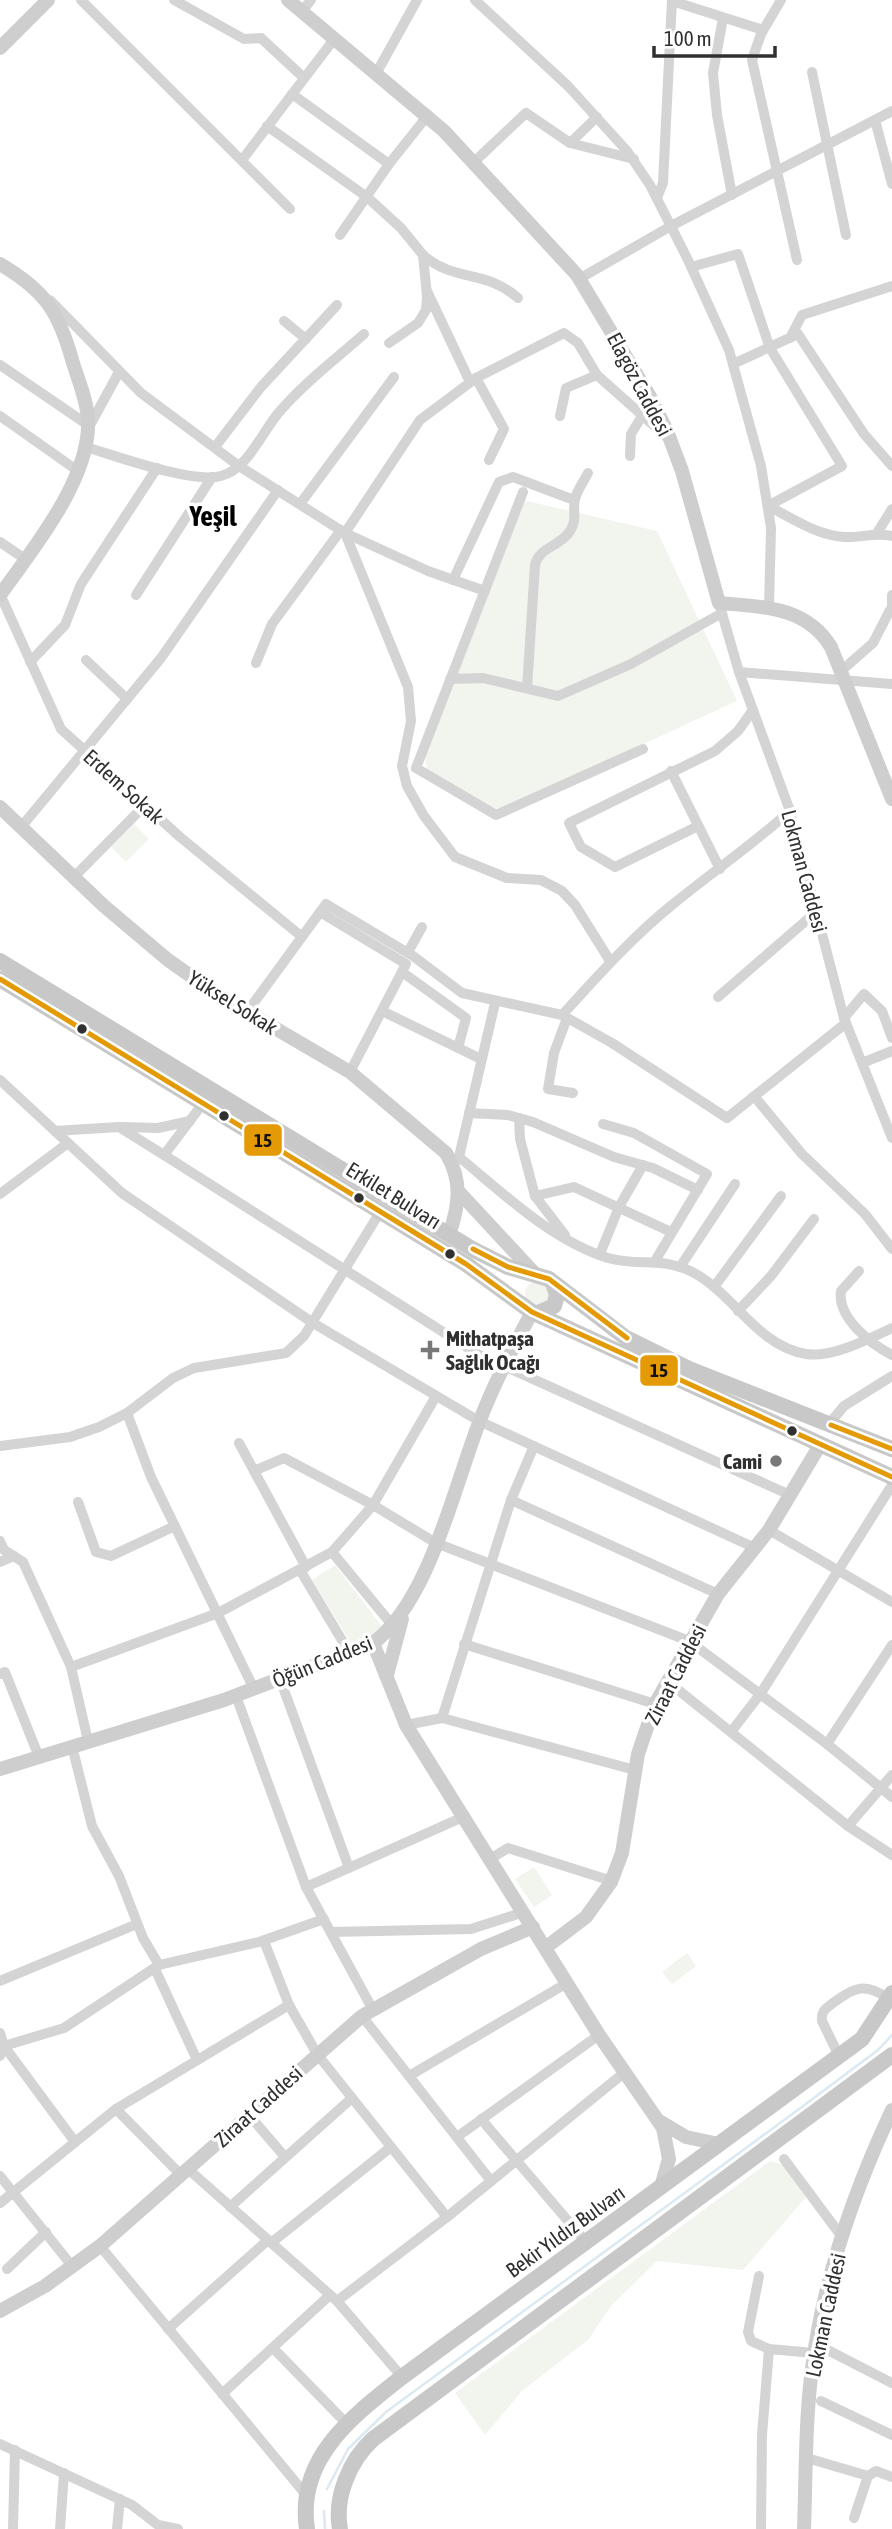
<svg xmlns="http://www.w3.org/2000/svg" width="892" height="2529" font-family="'Asap Condensed',sans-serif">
	<rect width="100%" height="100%" fill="#fff"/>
	<!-- green -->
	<g fill="#f1f5ed">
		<polygon points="527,501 657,531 737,701 504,808 493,809 427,771 425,757 522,505"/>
		<polygon points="134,824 149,839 126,862 111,847"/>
		<circle cx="538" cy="1294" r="13"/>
		<polygon points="335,1565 383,1628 353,1646 312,1580"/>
		<polygon points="534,1867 552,1895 534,1907 515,1879"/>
		<polygon points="687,1953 696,1966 672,1984 662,1972"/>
		<polygon points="770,2161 785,2166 806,2197 743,2270 657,2261 611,2306 588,2340 523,2390 485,2435 455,2393"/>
	</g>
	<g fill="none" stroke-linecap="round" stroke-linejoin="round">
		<!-- stream -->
		<g stroke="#dbe9f2" stroke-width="2.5">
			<polyline points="327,2489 348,2449 386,2412 795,2112 878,2050 892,2035"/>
			<polyline points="324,2511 325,2529"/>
		</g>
		<!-- street -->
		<g stroke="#d4d4d4" stroke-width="10">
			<polyline points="81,0 290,209"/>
			<polyline points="174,0 244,39 261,38 304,78"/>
			<polyline points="475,0 568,86 627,151 650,185 688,260 729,350 761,466 771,528 769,607"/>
			<polyline points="781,0 761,34 752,60 797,260"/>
			<polyline points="672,1 763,30"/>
			<polyline points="302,11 311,0"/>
			<polyline points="723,18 713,73 717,115 732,195"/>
			<polyline points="377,72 417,0"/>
			<polyline points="812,72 846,235"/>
			<polyline points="292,94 389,164"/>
			<polyline points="875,120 892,184"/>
			<polyline points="267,126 367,197 401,228 423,255 427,296 426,310 418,323 389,343"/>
			<polyline points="570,143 597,117"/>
			<polyline points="242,160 335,38"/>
			<polyline points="474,162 526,113 570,143 634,159"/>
			<polyline points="657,198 663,183 672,0"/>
			<polyline points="340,235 389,164 428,115"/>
			<path d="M423 255C455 283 483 268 518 298"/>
			<polyline points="691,267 738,254 770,348 842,466 768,506"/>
			<polyline points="579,279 671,226 892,111"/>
			<polyline points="427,291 470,382"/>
			<polyline points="50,300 141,393 239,466 345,533 428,571 485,591"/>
			<polyline points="284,321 306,339"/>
			<polyline points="790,338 802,315 892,286"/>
			<polyline points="733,364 798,334 864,434 892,466"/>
			<polyline points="0,365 88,425"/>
			<polyline points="476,378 504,429 489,460"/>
			<polyline points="0,416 78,471"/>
			<polyline points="560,416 566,388 597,375"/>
			<polyline points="89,427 119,372"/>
			<path d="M86 447C116 456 193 484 221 476 249 469 263 429 281 410 305 382 336 359 364 334"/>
			<polyline points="215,447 261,387 337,305"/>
			<polyline points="630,456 631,434 642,416"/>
			<polyline points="523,492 416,768 496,815 643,749"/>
			<polyline points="300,504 394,377"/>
			<path d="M768 506C792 518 816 535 844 537 861 538 875 532 892 536"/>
			<polyline points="877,533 892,509"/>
			<polyline points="0,542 25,559"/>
			<polyline points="453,580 499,482 513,477 574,500"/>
			<polyline points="0,594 61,729 180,837 301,936"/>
			<polyline points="136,595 212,477"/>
			<polyline points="892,595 892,611"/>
			<polyline points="719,603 739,672 790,811 844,1018 892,1138"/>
			<polyline points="86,660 127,699"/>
			<polyline points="30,662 65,625 81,584 157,468"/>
			<polyline points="256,663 272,624 341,530"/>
			<polyline points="841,671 873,643 890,610"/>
			<polyline points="739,672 892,684"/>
			<polyline points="450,679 483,678 558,696 631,664 722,613"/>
			<path d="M527 688 535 565C540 546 560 547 570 531 578 519 572 511 575 499 577 490 584 481 588 473"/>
			<polyline points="671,771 720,869"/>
			<polyline points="22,826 161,658 278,490"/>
			<polyline points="698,826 615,867 581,847 569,823 715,751 738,731 753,710"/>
			<polyline points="74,877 145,805"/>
			<polyline points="320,912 406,964 350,1072"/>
			<polyline points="408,952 422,927"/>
			<polyline points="610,961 575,905 562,891 541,880 507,878 455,857 424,816 407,786 402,766 411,721 408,687 345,533 420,420 476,378 564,333 578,343 597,375 670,440"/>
			<polyline points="402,972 466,1018 458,1048"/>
			<polyline points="718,997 816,912"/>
			<polyline points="382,1011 481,1059"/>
			<polyline points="247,1012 326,904 413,956 462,993 562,1015 612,1043 727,1118 846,1023"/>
			<path d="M562 1015C597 977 631 938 672 905 711 873 752 845 790 811"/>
			<polyline points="567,1018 554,1053 548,1089 573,1093"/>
			<polyline points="844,1018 864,994 882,1011 892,1038"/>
			<polyline points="862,1063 892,1051"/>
			<polyline points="0,1080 55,1131 119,1127 164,1155 204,1102"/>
			<polyline points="754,1096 802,1154 865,1214 892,1249"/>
			<polyline points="469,1113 508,1115 533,1122 614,1157 653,1168 698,1190"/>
			<polyline points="519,1118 520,1139 535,1196 565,1235"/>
			<polyline points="603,1124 634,1133 707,1174 655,1261"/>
			<polyline points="123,1127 158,1128 190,1121"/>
			<polyline points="55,1131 122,1193 313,1323 479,1421 753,1547"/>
			<polyline points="164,1155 503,1370"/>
			<polyline points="459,1157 495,1003"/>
			<path d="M453 1165 459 1157C504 1194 551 1240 608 1258 639 1267 665 1256 696 1274 736 1297 758 1346 806 1354 832 1358 869 1339 892 1328"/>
			<polyline points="0,1194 68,1143"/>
			<polyline points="535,1196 574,1187 671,1232"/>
			<polyline points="600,1254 619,1207 643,1165"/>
			<polyline points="680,1267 735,1184"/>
			<path d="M859 1271 841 1291C837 1318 871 1344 892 1355"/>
			<polyline points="714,1287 781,1196"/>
			<polyline points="738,1311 771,1276 814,1219"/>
			<polyline points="504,1366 790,1495"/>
			<polyline points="127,1413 151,1477 254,1689"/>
			<polyline points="829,1424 844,1406 892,1376"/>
			<polyline points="239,1443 306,1567"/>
			<polyline points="0,1446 70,1437 99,1427 127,1413 173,1378 194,1368 286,1353 304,1336 380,1212"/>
			<polyline points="254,1471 284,1458 373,1505 436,1543 689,1641 827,1744 892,1797"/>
			<polyline points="511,1500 718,1594"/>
			<polyline points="78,1502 96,1552 111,1556 175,1526"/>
			<polyline points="769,1530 892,1602"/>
			<polyline points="0,1541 4,1550 23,1562 71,1667 88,1741"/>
			<polyline points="332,1552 393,1626"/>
			<polyline points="0,1562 14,1556"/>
			<polyline points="300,1570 349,1652"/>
			<polyline points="464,1644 655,1704"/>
			<polyline points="71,1667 218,1613 332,1552 373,1505 436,1396"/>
			<polyline points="0,1674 5,1672 39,1757"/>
			<polyline points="280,1679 349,1868"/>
			<polyline points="667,1681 848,1826 892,1855"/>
			<polyline points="236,1696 306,1887 373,2010"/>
			<polyline points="442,1718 511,1500 534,1446"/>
			<polyline points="406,1725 442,1718 635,1770"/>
			<polyline points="731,1732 761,1693 892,1485"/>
			<polyline points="827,1744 892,1645"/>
			<polyline points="72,1746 92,1826 119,1876 143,1938 159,1965 259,1942 324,1919"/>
			<polyline points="848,1826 892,1775"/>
			<polyline points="490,1859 508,1848 612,1881"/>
			<polyline points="306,1887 463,1817"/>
			<polyline points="331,1932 471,1929 524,1912"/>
			<polyline points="264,1941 289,2005 317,2054 447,2217"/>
			<polyline points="155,1969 197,2060"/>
			<polyline points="0,1981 137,1924"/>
			<polyline points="362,2016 491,2181"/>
			<polyline points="0,2033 4,2046 75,2142"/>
			<polyline points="0,2056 4,2046 64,2028 159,1965"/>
			<path d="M839 2056 822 2021C821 2011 825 2009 833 2003 854 1987 866 1982 889 1999"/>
			<polyline points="409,2076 567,1983"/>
			<polyline points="116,2109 181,2175"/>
			<polyline points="249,2115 285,2157"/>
			<polyline points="481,2119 586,2242"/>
			<polyline points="457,2137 599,2035"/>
			<polyline points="784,2159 842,2237"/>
			<polyline points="188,2169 337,2301 402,2377"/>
			<polyline points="0,2176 72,2266"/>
			<polyline points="0,2203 116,2109 289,2005"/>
			<polyline points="230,2207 352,2098"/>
			<polyline points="271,2243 391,2147"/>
			<polyline points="100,2246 307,2496"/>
			<polyline points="7,2269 46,2232"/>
			<polyline points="759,2276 748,2332 751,2341 769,2349 814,2353"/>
			<polyline points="337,2301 447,2217 625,2072"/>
			<polyline points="168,2329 268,2240"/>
			<polyline points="816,2344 892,2383"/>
			<polyline points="273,2348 345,2422"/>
			<polyline points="222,2394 330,2295"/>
			<polyline points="821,2401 892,2435"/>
			<polyline points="0,2444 132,2505 158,2525 178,2529"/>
			<polyline points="807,2458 868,2476 854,2518"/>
			<polyline points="868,2476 876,2471 892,2477"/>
			<polyline points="13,2529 15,2450"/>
			<polyline points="60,2529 64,2473"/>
			<polyline points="117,2529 120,2499"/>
			<polyline points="761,2529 762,2435 769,2349"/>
		</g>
		<!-- secondary -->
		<g stroke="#cecece" stroke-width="14">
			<path d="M288 0 444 131 577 275 649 395 667 431 682 471 719 603C762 607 806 606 831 647L892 799"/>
			<polyline points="0,48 48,0"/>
			<path d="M0 264C46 291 59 312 73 363 79 382 87 400 88 420 91 478 33 549 0 595"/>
			<path d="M0 807 104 906 168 960 218 995 350 1072 446 1153C463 1181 459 1206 449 1235"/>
			<polyline points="459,1192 537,1276"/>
			<polyline points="373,1643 406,1725 599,2035 663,2128 669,2159 661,2187"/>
			<polyline points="387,1675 402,1619"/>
			<path d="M0 1769 224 1700 373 1643C429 1602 454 1487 479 1423 493 1385 513 1348 532 1312"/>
			<polyline points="545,1948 586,1917 611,1882 622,1853 638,1754 655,1704 718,1594 769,1530 820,1445"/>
			<polyline points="659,2121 686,2137 719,2144"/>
			<polyline points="0,2311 45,2286 100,2246 362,2016 481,1949 533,1927"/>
			<path d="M804 2529C806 2476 805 2422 812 2369 823 2280 854 2191 892 2110"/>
		</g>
		<!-- primary -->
		<g stroke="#c8c8c8" stroke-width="16">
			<polyline points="0,961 474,1250 508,1267 549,1279 626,1338 689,1369 892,1449"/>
			<polyline points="0,979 466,1264 532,1312 892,1477"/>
			<polyline points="538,1313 554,1306 557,1295 553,1283"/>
			<path d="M307 2529C296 2458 353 2416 402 2377L862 2039 892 1993"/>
			<path d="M340 2529C334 2497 350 2460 373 2439L892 2055"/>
		</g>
		<defs>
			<g id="bus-1">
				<polyline points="0,979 466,1264 532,1312 892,1477"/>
				<polyline points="473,1249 508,1267 549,1279 627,1338"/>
				<polyline points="831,1425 892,1449"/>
			</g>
		</defs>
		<!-- bus-1 casing -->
		<use href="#bus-1" stroke="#fff" stroke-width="10"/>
		<!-- bus-1 -->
		<use href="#bus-1" stroke="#e39a05" stroke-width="5"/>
	</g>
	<!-- markers -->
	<g fill="#303030" stroke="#fff" stroke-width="2.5">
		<circle cx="82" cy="1029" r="6"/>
		<circle cx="224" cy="1116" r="6"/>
		<circle cx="359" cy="1198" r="6"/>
		<circle cx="450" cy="1254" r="6"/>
		<circle cx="792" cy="1431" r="6"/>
	</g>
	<g fill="#787878" stroke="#fff" stroke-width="2.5">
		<path d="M426.5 1339.5h7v7h7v7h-7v7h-7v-7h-7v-7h7z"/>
		<circle cx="776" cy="1461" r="7"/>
	</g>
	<g text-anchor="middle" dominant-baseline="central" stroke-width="7" stroke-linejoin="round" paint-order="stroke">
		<!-- street labels -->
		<g font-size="21" fill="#303030" stroke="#fff">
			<text transform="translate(640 384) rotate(62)">Elagöz Caddesi</text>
			<text transform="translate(124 786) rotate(42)">Erdem Sokak</text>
			<text transform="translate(805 871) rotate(75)">Lokman Caddesi</text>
			<text transform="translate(233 1002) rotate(32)">Yüksel Sokak</text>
			<text transform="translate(394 1195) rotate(32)">Erkilet Bulvarı</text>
			<text transform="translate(322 1661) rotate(-22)">Öğün Caddesi</text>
			<text transform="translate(675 1674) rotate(-63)">Ziraat Caddesi</text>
			<text transform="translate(258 2106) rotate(-42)">Ziraat Caddesi</text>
			<text transform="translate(565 2231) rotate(-36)">Bekir Yıldız Bulvarı</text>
			<text transform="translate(825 2315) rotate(-78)">Lokman Caddesi</text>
		</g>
		<!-- poi labels -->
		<g font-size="21" font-weight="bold" fill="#303030" stroke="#fff" text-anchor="start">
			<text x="446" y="1338">Mithatpaşa<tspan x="446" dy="24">Sağlık Ocağı</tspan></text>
			<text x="762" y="1461" text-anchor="end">Cami</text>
		</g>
		<!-- district labels -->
		<g font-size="28" font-weight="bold" fill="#000" stroke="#fff">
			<text x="213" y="516">Yeşil</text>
		</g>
	</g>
	<g stroke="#fff" stroke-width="2.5">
		<rect x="243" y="1123" width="40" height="34" rx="7" fill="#e39a05"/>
		<rect x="639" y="1354" width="40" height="33" rx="7" fill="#e39a05"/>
	</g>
	<g font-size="19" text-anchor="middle" font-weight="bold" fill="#111">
		<text x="263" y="1147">15</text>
		<text x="659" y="1377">15</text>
	</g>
	<!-- scale -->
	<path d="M654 46v10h121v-10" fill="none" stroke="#303030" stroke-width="3.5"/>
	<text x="664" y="46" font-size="21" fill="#303030" stroke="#ffffff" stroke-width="5" paint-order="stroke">100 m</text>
</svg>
